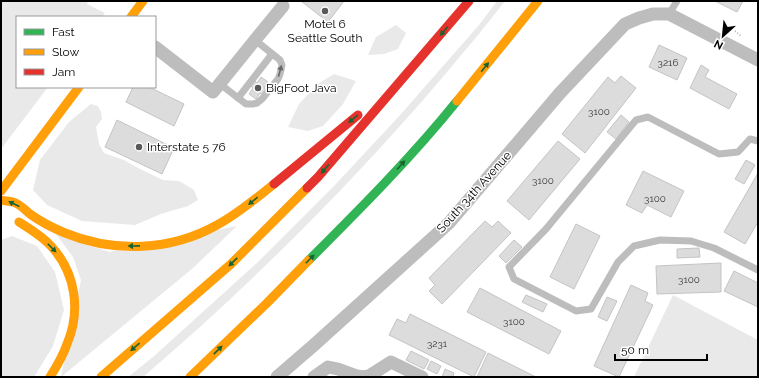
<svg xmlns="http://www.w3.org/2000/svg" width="759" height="378" font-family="Raleway,sans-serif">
	<rect width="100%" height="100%" fill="#fff"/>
	<!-- green -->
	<g fill="#e9e9e9">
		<polygon points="1,1 88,1 87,4 105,13 102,17 17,17 17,87 48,87 1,149"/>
		<path d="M497 1H505C485 27 463 53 442 78 350 186 250 285 143 377H128L153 357 259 261 335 185 401 114 479 25Z"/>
		<polygon points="396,25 406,33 398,49 384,54 368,55 376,37"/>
		<polygon points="334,74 356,81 343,104 323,126 308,131 288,127 299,104 319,83"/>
		<polygon points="91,104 98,106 101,112 102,119 96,127 99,144 104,153 124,160 138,168 163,180 179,181 194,190 198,200 188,206 161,214 135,225 82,221 47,205 33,190 40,160 69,122"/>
		<polygon points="237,226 193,268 61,377 81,280 73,257 56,234 109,252"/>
		<polygon points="12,236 37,246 55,272 64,310 53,346 34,377 1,377 1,240"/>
		<polygon points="673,295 758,340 758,377 634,377"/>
	</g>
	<!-- building -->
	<g fill="#dcdcdc" stroke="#c4c4c4">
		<polygon points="301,1 344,1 328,22"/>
		<polygon points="715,1 743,1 737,12"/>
		<polygon points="659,45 687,58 677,80 649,67"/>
		<polygon points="701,65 709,70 705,77 737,94 729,109 690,88"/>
		<polygon points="621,76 636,88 585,153 562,134 608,77 615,83"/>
		<polygon points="261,77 268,82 264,88 267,90 263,96 260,93 256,99 249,94 253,88 251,86 255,81 257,83"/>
		<polygon points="133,87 149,87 184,104 174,126 126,102"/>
		<polygon points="621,115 629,122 616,139 607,132"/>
		<polygon points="117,120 174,148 162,174 105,147"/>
		<polygon points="558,141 580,159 529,220 507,201"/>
		<polygon points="746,160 755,165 744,184 735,179"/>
		<polygon points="643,171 684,191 671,217 647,205 642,213 626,205"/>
		<polygon points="758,173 758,222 745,244 724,232"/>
		<polygon points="485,221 492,227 498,221 511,233 442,304 429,291 435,285 429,278"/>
		<polygon points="576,224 600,236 574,289 550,277"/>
		<polygon points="514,240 522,247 506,263 499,256"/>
		<polygon points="699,248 700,257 677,258 677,249"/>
		<polygon points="721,263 721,292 657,294 656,266"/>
		<polygon points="734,271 758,283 758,307 724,291"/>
		<polygon points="631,285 648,293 645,301 653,305 619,377 594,366"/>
		<polygon points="480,288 561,331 549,354 467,312"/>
		<polygon points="526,295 547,304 543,312 522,302"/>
		<polygon points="607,297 617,301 607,321 598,317"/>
		<polygon points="410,314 486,352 474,377 389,335 397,319 406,323"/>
		<polygon points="411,351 429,360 424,369 406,360"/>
		<polygon points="488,353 536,377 477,377"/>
		<polygon points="431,361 441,366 437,374 427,369"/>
		<polygon points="445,369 454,373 453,377 442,377"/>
	</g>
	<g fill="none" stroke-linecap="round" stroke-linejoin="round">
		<!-- path -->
		<polyline stroke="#b8b8b8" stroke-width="2" stroke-dasharray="1 2" stroke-linecap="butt" points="735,31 741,36"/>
		<!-- lane -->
		<g stroke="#bdbdbd" stroke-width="7">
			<polyline points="669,14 677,1"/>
			<polyline points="220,84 246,104 253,104 257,103 262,99 278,79 280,74 282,65 280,60 255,40"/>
			<polyline points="238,98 272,54"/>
			<polyline points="758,141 750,139 738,152 719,154 648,117 636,120 546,229 509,267 514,279 576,311 591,309 618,262 634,246 660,240 691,241 714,248 758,270"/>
		</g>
		<!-- street -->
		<g stroke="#bdbdbd" stroke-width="13">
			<polyline points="155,47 213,92 255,40 283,6"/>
			<polyline points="277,377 314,345 449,223 560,93 625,24 639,18 653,14 669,14 758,60"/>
			<polyline points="314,377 328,367 338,369 357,376 363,377 369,376 391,362 422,377"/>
		</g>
		<!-- fast -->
		<path stroke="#30b455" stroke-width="9" d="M309 260C360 209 411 158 457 101"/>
		<!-- slow -->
		<g stroke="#ff9f0a" stroke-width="9">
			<polyline points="131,17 143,1"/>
			<polyline points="457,101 538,1"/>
			<polyline points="1,191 79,87"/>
			<path d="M1 200C5 201 9 201 13 202 20 204 25 210 30 214 41 222 53 228 65 233 114 253 171 251 217 225 238 214 255 199 274 184"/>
			<path d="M19 222C30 229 42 236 51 246 76 273 81 311 67 344 63 356 57 366 50 377"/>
			<polyline points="101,377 231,264 307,188"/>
			<polyline points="190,377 267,303 309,260"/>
		</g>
		<!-- jam -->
		<g stroke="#e5322d" stroke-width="9">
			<polyline points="274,184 358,115"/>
			<polyline points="307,188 318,177 469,1"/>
		</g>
	</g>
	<!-- one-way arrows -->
	<defs><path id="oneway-solid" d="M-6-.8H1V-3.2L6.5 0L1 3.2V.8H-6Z"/></defs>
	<g fill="#1a632f">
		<use href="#oneway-solid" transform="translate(444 31) rotate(130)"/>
		<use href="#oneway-solid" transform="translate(485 67) rotate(-51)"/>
		<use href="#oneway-solid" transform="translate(353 119) rotate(141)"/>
		<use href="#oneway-solid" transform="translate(401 165) rotate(-48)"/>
		<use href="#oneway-solid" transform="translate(325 169) rotate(131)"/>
		<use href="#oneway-solid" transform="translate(253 201) rotate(141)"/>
		<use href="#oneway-solid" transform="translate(14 204) rotate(-155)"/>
		<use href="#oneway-solid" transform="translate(134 246) rotate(179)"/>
		<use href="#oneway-solid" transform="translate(52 248) rotate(45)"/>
		<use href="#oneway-solid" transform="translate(310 259) rotate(-45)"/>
		<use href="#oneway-solid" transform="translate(233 262) rotate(136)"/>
		<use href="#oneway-solid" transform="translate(135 347) rotate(139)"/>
		<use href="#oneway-solid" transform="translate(218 350) rotate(-44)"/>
	</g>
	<use fill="#686868" href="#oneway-solid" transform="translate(280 71) rotate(-75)"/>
	<!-- markers -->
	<g fill="#595959" stroke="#fff" stroke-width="1.5">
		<circle cx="325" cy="11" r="4"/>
		<circle cx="258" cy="88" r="4"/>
		<circle cx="139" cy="147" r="4"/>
	</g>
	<g text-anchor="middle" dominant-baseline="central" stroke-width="3" stroke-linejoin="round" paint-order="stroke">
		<!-- number labels -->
		<g font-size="10" fill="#373737">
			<text x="668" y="62">3216</text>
			<text x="599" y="111">3100</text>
			<text x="543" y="180">3100</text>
			<text x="655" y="198">3100</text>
			<text x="689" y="279">3100</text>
			<text x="514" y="321">3100</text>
			<text x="437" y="343">3231</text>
		</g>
		<!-- poi labels -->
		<g font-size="12" fill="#000" stroke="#fff" text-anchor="start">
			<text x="325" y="24" text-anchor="middle">Motel 6<tspan x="325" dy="14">Seattle South</tspan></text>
			<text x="266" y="88">BigFoot Java</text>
			<text x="147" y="147">Interstate 5 76</text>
		</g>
		<!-- street labels -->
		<g font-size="12" fill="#000" stroke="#fff">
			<text transform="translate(474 192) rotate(-48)">South 34th Avenue</text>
		</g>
	</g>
	<!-- border -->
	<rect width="759" height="378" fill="none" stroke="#000000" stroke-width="4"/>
	<!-- legend -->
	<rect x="16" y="16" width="140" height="72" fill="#ffffff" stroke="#999999"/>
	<rect x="24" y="29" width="20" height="6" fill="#30b455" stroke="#999999"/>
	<text x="52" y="36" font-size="12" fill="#000000">Fast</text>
	<rect x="24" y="49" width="20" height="6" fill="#ff9f0a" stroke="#999999"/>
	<text x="52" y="56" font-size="12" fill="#000000">Slow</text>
	<rect x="24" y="69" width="20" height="6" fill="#e5322d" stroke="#999999"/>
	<text x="52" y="76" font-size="12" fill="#000000">Jam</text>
	<!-- north arrow -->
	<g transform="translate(723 36) rotate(207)" stroke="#ffffff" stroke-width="3" paint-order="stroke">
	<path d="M0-3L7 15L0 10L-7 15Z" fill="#000000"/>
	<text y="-6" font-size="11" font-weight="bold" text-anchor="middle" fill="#000000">N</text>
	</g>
	<!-- scale -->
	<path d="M615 354v6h92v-6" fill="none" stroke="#000000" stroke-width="2"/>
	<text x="621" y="354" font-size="12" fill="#000000" stroke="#ffffff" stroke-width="3" paint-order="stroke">50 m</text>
</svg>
